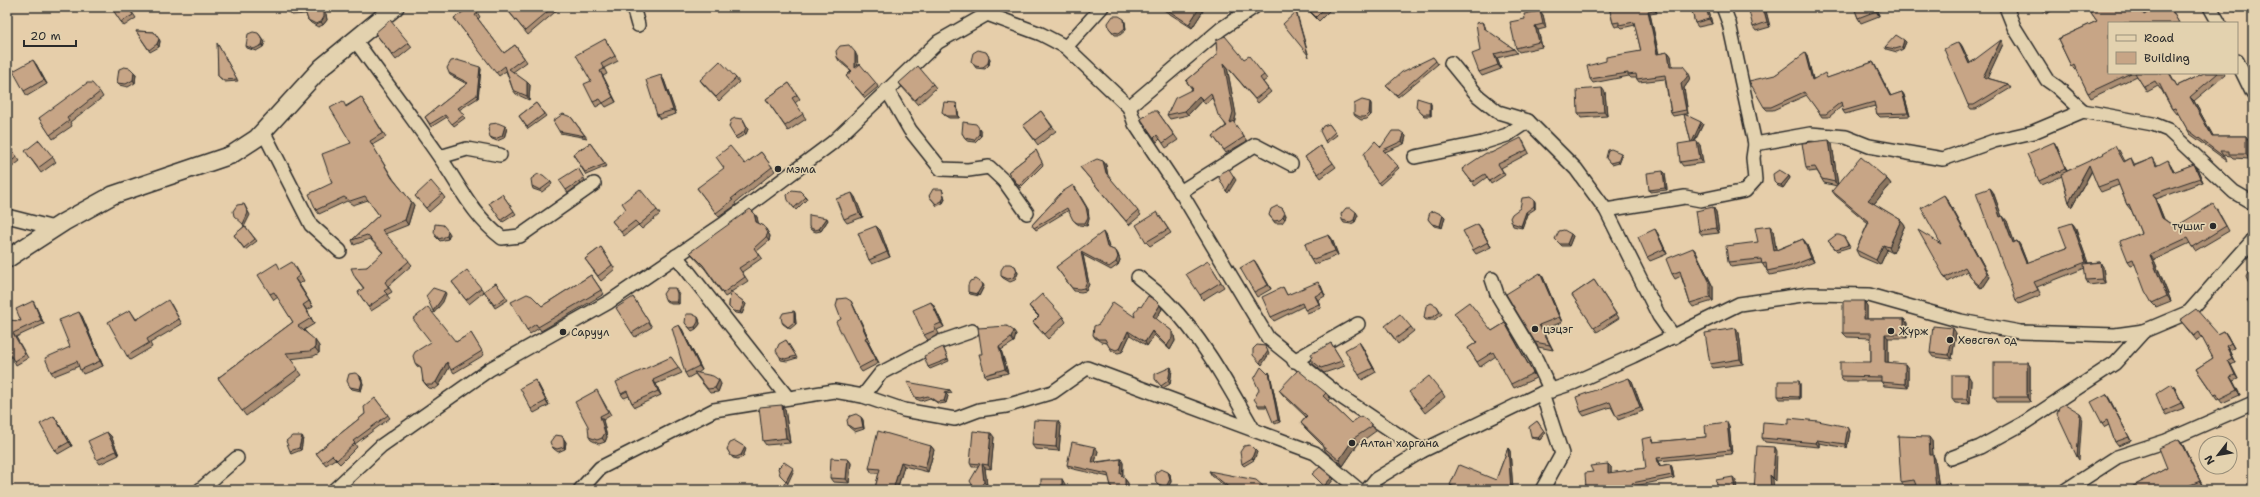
<svg xmlns="http://www.w3.org/2000/svg" width="2260" height="497" font-family="'Shantell Sans',sans-serif">
	<rect width="100%" height="100%" fill="#e6ceaa"/>
	<filter id="ink" filterUnits="userSpaceOnUse"><feTurbulence type="fractalNoise" baseFrequency=".025" numOctaves="2"/><feDisplacementMap in="SourceGraphic" scale="8" xChannelSelector="R" yChannelSelector="G"/><feConvolveMatrix kernelMatrix="1 2 1 2 8 2 1 2 1" color-interpolation-filters="sRGB"/></filter>
	<g filter="url(#ink)">
		<g fill="none" stroke-linecap="round" stroke-linejoin="round">
			<defs>
				<g id="minor">
					<polyline points="633,7 638,25"/>
					<polyline points="1723,7 1729,23 1755,144 1810,134 1846,137 1869,146 1943,159 1994,141 2033,132 2083,111 2153,124 2168,130 2234,192 2253,203"/>
					<polyline points="2006,7 2014,27 2047,80 2057,87 2083,111"/>
					<polyline points="2210,7 2219,23"/>
					<path d="M355 40C383 79 412 117 439 156 460 186 472 215 502 238L520 236 594 184"/>
					<polyline points="1066,47 1129,107 1135,124 1183,196 1268,338 1340,396 1422,451"/>
					<polyline points="2237,61 2253,94"/>
					<polyline points="1451,63 1478,96 1498,112 1528,121 1576,169 1606,210 1659,316 1674,337"/>
					<polyline points="887,90 910,130 941,169 968,170 989,167 1005,182 1027,213"/>
					<polyline points="1129,107 1221,29 1254,7"/>
					<polyline points="263,131 311,225 340,251"/>
					<polyline points="440,157 467,149 500,155"/>
					<polyline points="1415,157 1482,143 1507,135 1528,121"/>
					<polyline points="1180,192 1255,145 1291,164"/>
					<polyline points="1606,210 1685,197 1701,200 1745,191 1755,180 1753,158 1755,144"/>
					<polyline points="7,216 54,228"/>
					<polyline points="676,256 788,398"/>
					<path d="M1138 277C1147 285 1159 293 1168 303 1202 337 1229 387 1253 429"/>
					<polyline points="1492,279 1497,294 1536,359 1551,391"/>
					<polyline points="1294,361 1358,324"/>
					<polyline points="863,396 881,373 940,342 972,331"/>
					<polyline points="1951,458 1980,447 2024,423 2115,363 2144,331"/>
					<polyline points="200,490 237,458"/>
					<polyline points="334,490 381,446 490,369 609,302 725,223 832,143 938,42 987,14 1041,34 1066,47 1102,7"/>
					<polyline points="580,490 600,468 714,410 834,391 863,396 904,410 955,419 979,410 1006,406 1053,392 1087,368 1315,453 1359,490"/>
					<polyline points="1367,490 1376,479 1422,451 1542,393 1573,383 1633,356 1739,304 1809,294 1869,295 1961,321 2020,332 2115,335 2144,331 2189,312 2253,240"/>
					<polyline points="1542,490 1562,454 1542,393"/>
					<polyline points="2066,490 2117,457 2166,441 2253,403"/>
				</g>
				<polyline id="tertiary" points="7,259 64,222 113,195 231,155 257,138 322,67 395,7"/>
			</defs>
			<!-- minor casing -->
			<use href="#minor" stroke="#2b2b2b" stroke-width="16"/>
			<!-- tertiary casing -->
			<use href="#tertiary" stroke="#2b2b2b" stroke-width="20"/>
			<!-- minor -->
			<use href="#minor" stroke="#e3d2af" stroke-width="13"/>
			<!-- tertiary -->
			<use href="#tertiary" stroke="#e3d2af" stroke-width="17"/>
		</g>
		<!-- wall -->
		<g fill="#ab8e73" stroke="#2b2b2b">
			<polygon points="111,7 132,7 130,9 136,18 124,26"/>
			<polygon points="462,7 474,7 480,17 478,19 504,53 515,45 527,62 513,72 530,85 529,100 516,94 513,90 506,71 499,76 454,18 465,11"/>
			<polygon points="507,7 561,7 528,35 509,12 506,8"/>
			<polygon points="873,7 877,7 875,9"/>
			<polygon points="1159,7 1200,7 1203,11 1192,28"/>
			<polygon points="1305,7 1328,7 1330,10 1319,21"/>
			<polygon points="1609,7 1655,7 1657,13 1650,14 1659,54 1668,52 1671,56 1672,66 1690,76 1689,81 1684,88 1688,114 1684,114 1703,124 1695,141 1700,145 1703,163 1683,166 1680,162 1691,142 1684,114 1673,116 1671,113 1665,79 1639,82 1636,78 1631,78 1629,76 1593,83 1590,79 1606,61 1641,51 1635,25 1622,28 1620,26 1615,27 1613,23"/>
			<polygon points="1691,7 1708,7 1712,24 1698,27 1695,23"/>
			<polygon points="1765,7 1770,27 1756,31 1753,27"/>
			<polygon points="1854,7 1887,7 1878,11 1879,16 1861,23 1858,18"/>
			<polygon points="2041,7 2058,7 2046,14"/>
			<polygon points="2087,7 2140,7 2144,15 2157,7 2170,7 2179,23 2109,23 2109,73 2170,73 2177,86 2204,73 2224,73 2225,75 2194,101 2213,136 2246,136 2249,141 2249,159 2233,158 2231,156 2224,155 2227,161 2190,134 2178,113 2176,114 2172,109 2161,89 2160,89 2158,86 2147,92 2137,76 2091,98 2088,93 2077,69 2075,70 2071,66 2058,39 2097,21"/>
			<polygon points="2232,7 2246,7 2235,12"/>
			<polygon points="285,9 324,11 326,14 327,20 323,25 318,27 311,23 308,20 306,14 292,15 288,12"/>
			<polygon points="1540,11 1543,15 1546,28 1538,30 1542,47 1519,52 1516,48 1525,19"/>
			<polygon points="1125,22 1126,30 1120,35 1115,35 1109,28"/>
			<polygon points="1482,22 1485,26 1486,30 1514,49 1517,53 1497,58 1501,69 1482,76 1479,72"/>
			<polygon points="136,31 154,32 160,41 159,47 150,52"/>
			<polygon points="258,33 265,42 263,47 256,51 247,48 246,46"/>
			<polygon points="375,33 409,43 412,47 396,60"/>
			<polygon points="605,39 618,61 604,68 607,74 603,76 616,102 606,107 603,103 596,107 593,102 591,81"/>
			<polygon points="1904,40 1906,42 1903,49 1897,52 1886,49 1885,47"/>
			<polygon points="1959,42 1962,46 1970,63 2003,44 1987,78 2008,84 2011,88 1976,109 1971,109 1968,105"/>
			<polygon points="218,45 238,81 225,82 220,78 218,76"/>
			<polygon points="987,54 990,59 989,65 985,69 976,68 971,61"/>
			<polygon points="1217,55 1244,59 1264,75 1267,79 1263,82 1271,92 1258,103 1227,67 1236,115 1234,123 1247,141 1226,153 1213,136 1226,126 1212,98 1205,104 1202,100 1188,115 1170,119 1167,115 1192,89 1186,81"/>
			<polygon points="857,56 858,66 876,83 878,87 865,98 846,76 851,71 839,61 837,57"/>
			<polygon points="1807,56 1813,79 1828,78 1873,62 1891,96 1902,92 1904,95 1910,116 1880,117 1877,114 1875,106 1845,114 1843,111 1842,106 1829,117 1822,117 1807,95 1773,110 1767,110 1764,107 1775,75"/>
			<polygon points="1433,57 1438,64 1398,97 1388,88 1386,86"/>
			<polygon points="36,64 47,84 27,96 24,91"/>
			<polygon points="481,69 478,98 459,110 465,118 454,126 447,117 431,127 425,117 467,84 450,75 449,73"/>
			<polygon points="134,72 136,74 135,83 128,87 119,85 117,83"/>
			<polygon points="736,78 739,82 719,101 703,84 700,80"/>
			<polygon points="664,80 676,114 660,119 657,115"/>
			<polygon points="789,83 800,99 795,103 806,119 788,131 766,99"/>
			<polygon points="899,83 933,84 936,88 918,105 902,87"/>
			<polygon points="100,92 103,97 70,122 72,126 53,139 39,118"/>
			<polygon points="1605,92 1607,116 1581,118 1578,113"/>
			<polygon points="361,97 386,137 372,145 394,180 414,205 408,225 385,234 412,265 388,286 392,292 387,295 390,299 371,311 358,292 364,289 355,277 383,253 370,239 354,245 352,240 379,215 368,200 353,205 347,201 319,214 316,210 332,183 351,143 346,106"/>
			<polygon points="1370,102 1371,104 1371,115 1367,119 1361,120 1355,116 1354,114"/>
			<polygon points="536,103 546,116 528,129 519,116"/>
			<polygon points="1431,104 1431,116 1424,116 1416,107"/>
			<polygon points="957,105 959,118 949,118 944,115 942,112"/>
			<polygon points="1041,111 1056,131 1038,145 1023,125"/>
			<polygon points="1157,111 1178,140 1166,148 1160,139 1157,142 1141,119"/>
			<polygon points="571,117 587,138 560,133 559,131"/>
			<polygon points="744,121 748,129 746,134 737,139 735,137"/>
			<polygon points="1329,124 1337,135 1326,143 1325,141"/>
			<polygon points="507,128 504,138 497,141 492,139 490,137"/>
			<polygon points="981,131 981,136 975,142 967,141 962,133"/>
			<polygon points="1406,136 1404,144 1385,152 1399,168 1380,185 1368,168 1381,147"/>
			<polygon points="39,140 56,162 41,173 28,155"/>
			<polygon points="1523,141 1529,153 1501,168 1505,175 1491,184 1487,177 1475,186 1462,169 1491,153"/>
			<polygon points="2054,142 2057,147 2067,171 2119,150 2125,161 2131,158 2135,165 2153,158 2157,165 2171,165 2174,172 2194,164 2197,168 2203,182 2156,199 2164,219 2175,227 2217,209 2229,231 2195,251 2190,243 2154,260 2171,301 2156,307 2152,303 2135,264 2131,265 2128,261 2141,233 2131,209 2131,210 2127,205 2119,185 2101,192 2098,187 2092,171 2072,207 2069,202 2062,176 2042,185 2039,181"/>
			<polygon points="7,143 20,161 7,171"/>
			<polygon points="590,143 607,166 586,175 573,154"/>
			<polygon points="1832,144 1838,185 1887,179 1891,184 1874,204 1901,220 1905,225 1893,253 1887,250 1880,265 1859,256 1856,250 1868,223 1836,196 1832,191 1837,186 1824,183 1817,171 1809,172 1806,168"/>
			<polygon points="1320,146 1336,167 1321,178 1305,157"/>
			<polygon points="1036,150 1043,165 1020,188 1008,172"/>
			<polygon points="761,152 775,171 735,203 736,205 719,217 697,188 745,164"/>
			<polygon points="1622,155 1619,163 1612,165 1606,158"/>
			<polygon points="1103,161 1106,165 1108,176 1141,215 1129,225 1080,167"/>
			<polygon points="578,168 585,180 568,193 566,190"/>
			<polygon points="1663,171 1665,173 1667,190 1650,192 1649,190"/>
			<polygon points="1789,176 1790,178 1783,188 1778,186 1774,182"/>
			<polygon points="551,182 552,184 542,192 533,189 532,186"/>
			<polygon points="1990,188 1993,192 2002,217 2007,221 2014,242 2017,241 2020,245 2027,263 2067,248 2072,223 2075,227 2088,263 2100,262 2103,267 2105,283 2089,285 2086,280 2085,268 2037,287 2041,295 2019,304 2016,300"/>
			<polygon points="943,192 945,199 943,203 937,206 929,196"/>
			<polygon points="1062,192 1088,209 1089,219 1087,226 1079,225 1075,222 1069,210 1036,230 1032,225"/>
			<polygon points="442,194 445,198 429,212 415,196"/>
			<polygon points="502,194 516,214 503,222 489,203"/>
			<polygon points="806,197 807,199 796,210 789,202"/>
			<polygon points="855,197 863,217 847,223 844,219"/>
			<polygon points="1947,199 1990,277 1982,289 1976,284 1967,271 1948,282 1945,278"/>
			<polygon points="1534,200 1535,202 1535,209 1527,214 1522,228 1513,226 1512,223"/>
			<polygon points="1713,207 1716,212 1719,233 1702,235 1699,231"/>
			<polygon points="657,210 660,214 642,229 638,225 624,236 612,221"/>
			<polygon points="1157,212 1171,233 1150,246 1146,242"/>
			<polygon points="754,213 757,217 758,223 764,226 770,236 769,241 757,251 762,258 742,272 748,281 731,292 744,302 746,304 742,314 735,313 729,307 730,294 725,297 705,269 693,256 690,252"/>
			<polygon points="1269,215 1286,215 1285,219 1282,223 1275,223"/>
			<polygon points="1358,215 1355,222 1351,224 1344,223 1342,220"/>
			<polygon points="1443,215 1445,217 1442,228 1434,226 1428,219"/>
			<polygon points="828,220 821,231 816,232 811,230 809,227"/>
			<polygon points="245,226 257,241 245,250 234,235"/>
			<polygon points="1481,228 1491,247 1476,254 1473,250"/>
			<polygon points="1655,229 1658,234 1667,254 1650,261 1647,257"/>
			<polygon points="880,230 890,257 872,264 869,260"/>
			<polygon points="1773,230 1776,250 1803,239 1806,243 1814,262 1794,270 1770,275 1767,271 1766,268 1765,268 1762,263 1731,267 1728,262 1758,242"/>
			<polygon points="450,234 448,239 440,241 435,236"/>
			<polygon points="1105,235 1109,248 1116,251 1118,254 1120,260 1118,265 1111,270 1083,255 1089,284 1086,291 1081,292 1074,291 1056,267"/>
			<polygon points="1329,235 1332,239 1338,255 1314,265 1311,260"/>
			<polygon points="1573,236 1569,246 1562,246 1555,239"/>
			<polygon points="1844,237 1850,247 1837,251 1828,241"/>
			<polygon points="601,247 615,269 601,281 585,259"/>
			<polygon points="1693,248 1696,252 1713,287 1713,301 1693,307 1690,303 1681,276 1675,279 1672,274"/>
			<polygon points="1254,260 1271,289 1257,297 1254,292"/>
			<polygon points="1208,261 1224,287 1203,300 1200,295"/>
			<polygon points="1015,266 1018,273 1015,280 1010,282 1003,278 1001,276"/>
			<polygon points="296,267 304,281 299,284 313,307 307,310 314,324 304,330 319,346 319,353 314,356 290,359 302,375 246,416 218,378 293,322 278,297 274,300 270,294 281,269"/>
			<polygon points="1540,273 1543,277 1562,322 1543,330 1553,350 1538,347 1535,342"/>
			<polygon points="591,275 604,294 541,331 539,328 530,334 527,330 542,306"/>
			<polygon points="1594,280 1619,318 1597,332 1572,295"/>
			<polygon points="452,282 481,288 484,292 469,304"/>
			<polygon points="496,283 508,300 495,308 484,291"/>
			<polygon points="984,286 979,296 970,294 968,292"/>
			<polygon points="1321,286 1325,296 1318,300 1321,308 1307,313 1304,306 1274,321 1271,317 1283,287 1287,295"/>
			<polygon points="679,295 679,304 671,304 666,301 665,299"/>
			<polygon points="633,297 652,327 635,337 632,333"/>
			<polygon points="33,301 35,305 44,324 16,337 28,358 16,365 14,361 7,320 21,321"/>
			<polygon points="1864,301 1867,306 1867,319 1904,319 1907,323 1907,338 1888,338 1888,362 1908,368 1908,388 1884,386 1881,381 1843,381 1840,376 1871,362 1871,338 1847,337 1843,333"/>
			<polygon points="931,302 934,306 944,327 937,330 939,334 928,340 924,335"/>
			<polygon points="171,304 182,324 150,343 152,347 130,360 127,356 130,310 136,319"/>
			<polygon points="853,305 870,341 868,342 879,363 862,372 859,368 841,319"/>
			<polygon points="1029,306 1063,317 1066,322 1048,339 1036,326 1033,322 1039,317 1032,310"/>
			<polygon points="1437,306 1442,314 1434,320 1426,320 1424,318"/>
			<polygon points="1141,307 1162,309 1156,319 1172,331 1174,335 1175,341 1170,350 1154,335 1147,346 1130,335 1122,352 1118,353 1112,351 1107,343 1101,342 1095,338 1093,335 1135,317"/>
			<polygon points="794,311 795,313 796,324 790,329 783,324 782,322"/>
			<polygon points="1454,313 1492,331 1505,323 1536,378 1514,388 1496,356 1480,367 1468,348 1477,342"/>
			<polygon points="82,316 103,366 83,374 79,366 54,376 51,372 70,347"/>
			<polygon points="699,319 700,324 696,329 692,331 685,323"/>
			<polygon points="2180,320 2218,334 2224,331 2227,335 2234,348 2229,350 2235,363 2231,365 2238,379 2233,381 2240,395 2222,403 2219,399 2217,400 2196,369 2213,358 2202,337 2197,341"/>
			<polygon points="1411,327 1414,331 1398,344 1388,330"/>
			<polygon points="1736,328 1739,333 1743,364 1713,368 1710,364"/>
			<polygon points="682,329 702,370 698,373 721,384 718,392 710,393 695,374 688,378 685,373"/>
			<polygon points="471,333 484,355 454,373 449,366 439,386 435,389 429,388 426,385 423,381 422,369 417,366 415,363 456,342"/>
			<polygon points="1956,333 1952,359 1933,357 1930,353"/>
			<polygon points="1016,334 1014,342 1001,350 1008,373 987,378 985,375 982,354"/>
			<polygon points="786,340 797,358 787,361 781,360 780,357"/>
			<polygon points="1359,342 1376,372 1362,380 1359,375"/>
			<polygon points="1331,343 1345,366 1324,373 1313,364 1310,359"/>
			<polygon points="944,349 949,361 930,369 928,367"/>
			<polygon points="671,357 682,373 656,384 661,395 635,407 632,403 629,396 624,398 621,394"/>
			<polygon points="2027,362 2030,366 2030,402 1997,402 1994,397"/>
			<polygon points="1172,370 1170,384 1163,388 1155,379"/>
			<polygon points="1268,374 1270,374 1280,422 1275,424 1267,407 1259,407 1258,405"/>
			<polygon points="361,377 363,384 361,391 352,389 350,387"/>
			<polygon points="535,380 538,384 549,405 534,413 531,409"/>
			<polygon points="1971,380 1970,404 1955,403 1952,399"/>
			<polygon points="1632,381 1643,411 1618,420 1616,416 1611,407 1584,416 1581,412"/>
			<polygon points="1799,381 1800,384 1800,399 1780,399 1778,396"/>
			<polygon points="2175,388 2184,408 2166,415 2163,411"/>
			<polygon points="950,390 952,393 946,394 948,396 946,403 939,404 930,398 921,401 916,399 915,397"/>
			<polygon points="1279,390 1326,393 1330,398 1328,401 1351,423 1370,423 1376,431 1358,444 1343,466 1326,452 1322,446 1322,445 1305,428 1301,423 1306,417 1283,395"/>
			<polygon points="1442,392 1445,397 1425,413 1412,396"/>
			<polygon points="599,394 611,415 603,420 607,437 605,442 599,444 591,440 589,437"/>
			<polygon points="2106,394 2109,398 2131,441 2118,446 2115,442 2109,425 2105,427 2102,423"/>
			<polygon points="375,398 390,418 355,444 357,447 340,464 335,459 326,465 316,453 365,414"/>
			<polygon points="785,409 790,443 766,445 763,441"/>
			<polygon points="54,416 72,446 58,454 55,450"/>
			<polygon points="861,417 863,420 864,429 855,432 849,427 848,425"/>
			<polygon points="1727,422 1729,426 1732,454 1659,461 1660,466 1670,464 1672,467 1674,478 1635,486 1635,489 1625,490 1588,490 1586,488 1593,472 1608,464 1611,467 1611,473 1646,468 1652,437 1654,442 1706,437"/>
			<polygon points="1789,424 1848,427 1850,431 1847,448 1819,443 1819,447 1765,442 1762,438"/>
			<polygon points="1061,426 1059,451 1035,449 1032,445"/>
			<polygon points="1545,433 1540,440 1532,438 1531,436"/>
			<polygon points="111,436 119,455 100,464 97,460"/>
			<polygon points="302,436 303,438 301,450 291,454 290,451"/>
			<polygon points="562,436 566,442 565,449 558,452 554,449 552,447"/>
			<polygon points="994,437 991,469 985,468 987,486 983,490 975,490 978,467 972,467 970,463"/>
			<polygon points="2179,439 2182,443 2202,485 2192,490 2126,490 2167,468"/>
			<polygon points="1932,441 1933,455 1935,459 1939,488 1952,488 1953,490 1918,490 1916,485 1904,486 1901,482"/>
			<polygon points="931,446 934,450 928,472 904,466 897,490 876,490 875,488 879,473 872,473 869,468"/>
			<polygon points="1508,448 1510,451 1513,490 1455,490 1453,489 1450,485 1496,480"/>
			<polygon points="727,449 746,449 743,457 738,459 733,458"/>
			<polygon points="1255,450 1257,452 1254,460 1244,466 1242,464"/>
			<polygon points="1098,451 1095,462 1121,459 1123,463 1123,477 1128,483 1128,490 1112,490 1109,477 1069,468 1067,465"/>
			<polygon points="848,459 851,463 849,483 833,482 830,478"/>
			<polygon points="1209,471 1267,490 1230,490 1212,476"/>
			<polygon points="1170,474 1171,482 1167,489 1158,485 1156,483"/>
		</g>
		<!-- shaded-wall -->
		<g fill="#8b745e" stroke="#2b2b2b">
			<polygon points="1200,7 1203,11 1192,28 1189,24"/>
			<polygon points="1654,7 1655,7 1657,13 1654,10"/>
			<polygon points="1706,7 1708,7 1712,24 1709,19"/>
			<polygon points="1763,7 1765,7 1770,27 1767,22"/>
			<polygon points="1875,7 1878,11 1879,16 1876,11"/>
			<polygon points="324,11 326,14 327,20 323,25 321,22"/>
			<polygon points="1540,11 1543,15 1546,28 1543,24"/>
			<polygon points="1648,11 1650,14 1659,57 1657,54"/>
			<polygon points="1296,12 1297,14 1309,57 1308,55"/>
			<polygon points="1124,19 1125,22 1126,30 1125,28"/>
			<polygon points="1535,26 1538,30 1542,47 1539,42"/>
			<polygon points="159,39 160,41 159,47 157,44"/>
			<polygon points="263,40 265,42 263,47 262,45"/>
			<polygon points="1904,40 1906,42 1903,49 1902,47"/>
			<polygon points="2001,40 2003,44 1986,81 1983,77"/>
			<polygon points="1959,42 1962,46 1972,67 1969,64"/>
			<polygon points="855,52 857,56 858,71 855,68"/>
			<polygon points="986,52 990,59 989,65 988,63"/>
			<polygon points="1668,52 1671,56 1673,69 1670,66"/>
			<polygon points="1805,53 1807,56 1814,83 1812,80"/>
			<polygon points="1494,54 1497,58 1501,69 1498,65"/>
			<polygon points="33,60 36,64 47,84 44,80"/>
			<polygon points="1873,62 1875,65 1892,99 1890,96"/>
			<polygon points="1224,63 1227,67 1236,115 1233,127 1230,123"/>
			<polygon points="480,67 481,69 478,98 477,95"/>
			<polygon points="600,71 603,76 616,102 613,97"/>
			<polygon points="134,72 136,74 135,83 133,80"/>
			<polygon points="1688,72 1690,76 1689,81 1684,88 1688,114 1686,110 1681,84"/>
			<polygon points="661,75 664,80 676,114 673,110"/>
			<polygon points="527,82 530,85 529,100 527,96"/>
			<polygon points="1602,88 1605,92 1607,116 1604,112"/>
			<polygon points="1902,92 1904,95 1910,116 1908,113"/>
			<polygon points="1199,96 1202,100 1188,115 1185,111"/>
			<polygon points="2190,97 2194,101 2216,141 2212,136"/>
			<polygon points="1370,102 1371,104 1371,115 1369,113"/>
			<polygon points="1430,102 1431,104 1431,116 1430,114"/>
			<polygon points="956,103 957,105 959,118 958,116"/>
			<polygon points="743,119 748,129 746,134 744,132"/>
			<polygon points="1701,122 1703,124 1692,146 1691,143"/>
			<polygon points="505,126 507,128 504,138 502,136"/>
			<polygon points="979,128 981,131 981,136 979,134"/>
			<polygon points="1404,134 1406,136 1404,144 1402,141"/>
			<polygon points="2246,136 2249,141 2249,159 2246,154"/>
			<polygon points="1829,140 1832,144 1838,186 1835,182"/>
			<polygon points="1697,141 1700,145 1703,163 1700,159"/>
			<polygon points="2054,142 2057,147 2068,173 2065,169"/>
			<polygon points="1621,153 1622,155 1619,163 1618,161"/>
			<polygon points="2168,160 2171,165 2176,177 2173,172"/>
			<polygon points="1103,161 1106,165 1108,177 1106,173"/>
			<polygon points="2194,164 2197,168 2203,182 2200,178"/>
			<polygon points="2089,165 2092,170 2072,207 2069,202"/>
			<polygon points="1663,171 1665,173 1667,190 1665,188"/>
			<polygon points="1789,176 1790,178 1783,188 1781,185"/>
			<polygon points="1234,177 1236,180 1228,193 1226,191"/>
			<polygon points="1887,179 1891,184 1872,206 1868,200"/>
			<polygon points="1075,187 1088,209 1089,219 1087,226 1085,223"/>
			<polygon points="1990,188 1993,192 2004,222 2000,217"/>
			<polygon points="942,189 943,192 945,199 943,203 942,201"/>
			<polygon points="852,193 855,197 863,217 859,213"/>
			<polygon points="2153,194 2156,199 2165,222 2162,218"/>
			<polygon points="1944,195 1947,199 1990,277 1982,289 1979,285"/>
			<polygon points="1534,200 1535,202 1535,209 1534,206"/>
			<polygon points="411,201 414,205 408,225 405,220"/>
			<polygon points="244,204 250,215 244,227 243,224"/>
			<polygon points="1713,207 1716,212 1719,233 1716,228"/>
			<polygon points="1282,208 1286,215 1285,219 1283,217"/>
			<polygon points="1356,212 1358,215 1355,222 1354,220"/>
			<polygon points="1526,212 1527,214 1522,228 1521,226"/>
			<polygon points="754,213 757,217 759,226 756,222"/>
			<polygon points="1443,215 1445,217 1442,228 1440,226"/>
			<polygon points="2003,216 2007,221 2016,247 2013,243"/>
			<polygon points="827,218 828,220 821,231 819,229"/>
			<polygon points="1901,220 1905,225 1893,253 1889,247"/>
			<polygon points="2072,223 2075,227 2089,266 2086,262"/>
			<polygon points="1478,224 1481,228 1491,247 1488,242"/>
			<polygon points="764,226 770,236 769,241 766,237"/>
			<polygon points="876,226 880,230 890,257 887,252"/>
			<polygon points="1770,226 1773,230 1777,255 1774,251"/>
			<polygon points="1655,229 1658,234 1667,254 1664,249"/>
			<polygon points="448,231 450,234 448,239 447,236"/>
			<polygon points="1103,232 1105,235 1110,250 1107,247"/>
			<polygon points="1571,234 1573,236 1569,246 1567,244"/>
			<polygon points="1329,235 1332,239 1338,255 1335,251"/>
			<polygon points="1803,239 1806,243 1814,262 1811,258"/>
			<polygon points="2017,241 2020,245 2029,268 2026,263"/>
			<polygon points="1883,245 1887,250 1880,265 1876,260"/>
			<polygon points="1693,248 1696,252 1713,287 1713,301 1710,297"/>
			<polygon points="1116,251 1120,260 1118,265 1116,262"/>
			<polygon points="1081,252 1083,255 1089,284 1086,291 1084,288"/>
			<polygon points="2150,255 2154,260 2171,301 2167,296"/>
			<polygon points="1254,260 1257,264 1271,289 1268,285"/>
			<polygon points="2100,262 2103,267 2105,283 2102,279"/>
			<polygon points="1015,266 1018,273 1015,280 1013,278"/>
			<polygon points="1540,273 1543,277 1562,322 1559,317"/>
			<polygon points="295,279 299,284 313,307 309,301"/>
			<polygon points="1318,282 1321,286 1325,296"/>
			<polygon points="983,284 984,286 979,296 977,294"/>
			<polygon points="675,288 679,295 679,304 677,302"/>
			<polygon points="445,292 446,294 443,302 434,313 433,311"/>
			<polygon points="1315,296 1318,300 1321,308"/>
			<polygon points="33,301 35,305 44,324 41,320"/>
			<polygon points="851,301 853,305 870,341 867,337"/>
			<polygon points="1864,301 1867,306 1867,324 1864,319"/>
			<polygon points="744,302 746,304 742,314 740,312"/>
			<polygon points="931,302 934,306 944,327 941,323"/>
			<polygon points="303,305 307,310 314,324 311,318"/>
			<polygon points="1160,305 1162,309 1155,320 1153,316"/>
			<polygon points="794,311 795,313 796,324 794,322"/>
			<polygon points="79,312 82,316 103,366 100,361"/>
			<polygon points="698,317 699,319 700,324 696,329 695,327"/>
			<polygon points="1904,319 1907,323 1907,338 1904,334"/>
			<polygon points="1505,323 1508,328 1536,378 1533,373"/>
			<polygon points="679,325 682,329 702,370 699,366"/>
			<polygon points="1539,325 1543,330 1553,350 1550,345"/>
			<polygon points="1736,328 1739,333 1743,364 1740,359"/>
			<polygon points="1953,328 1956,333 1952,359 1949,355"/>
			<polygon points="1014,331 1016,334 1014,342 1011,338"/>
			<polygon points="1128,331 1130,335 1122,352 1120,348"/>
			<polygon points="1152,331 1154,335 1147,346 1145,342"/>
			<polygon points="1172,331 1174,335 1175,341 1170,350 1167,346"/>
			<polygon points="2224,331 2227,335 2234,348 2231,343"/>
			<polygon points="1885,334 1888,338 1888,366 1885,362"/>
			<polygon points="865,338 868,342 879,363 876,359"/>
			<polygon points="315,340 319,346 319,353 315,348"/>
			<polygon points="1359,342 1362,346 1376,372 1373,368"/>
			<polygon points="1265,346 1269,354 1262,365 1260,363"/>
			<polygon points="2226,346 2229,350 2235,363 2232,358"/>
			<polygon points="999,347 1001,350 1008,373 1005,369"/>
			<polygon points="2228,360 2231,365 2238,379 2235,375"/>
			<polygon points="447,362 450,366 439,386 436,382"/>
			<polygon points="2027,362 2030,366 2030,402 2027,397"/>
			<polygon points="1905,364 1908,368 1908,388 1905,384"/>
			<polygon points="1171,367 1172,370 1170,384 1168,381"/>
			<polygon points="1269,372 1270,374 1280,422 1278,420"/>
			<polygon points="359,375 361,377 363,384 361,391 360,389"/>
			<polygon points="1968,375 1971,380 1970,404 1967,399"/>
			<polygon points="2230,377 2233,381 2240,395 2237,390"/>
			<polygon points="1629,378 1632,381 1643,411 1640,407"/>
			<polygon points="535,380 538,384 549,405 546,401"/>
			<polygon points="653,380 656,384 661,395 658,391"/>
			<polygon points="719,380 721,384 718,392 715,388"/>
			<polygon points="1799,381 1800,384 1800,399 1799,397"/>
			<polygon points="2172,384 2175,388 2184,408 2181,403"/>
			<polygon points="946,394 948,396 946,403 944,401"/>
			<polygon points="2106,394 2109,398 2131,441 2129,437"/>
			<polygon points="782,405 785,409 790,443 786,438"/>
			<polygon points="2080,413 2082,416 2079,460 2077,457"/>
			<polygon points="54,416 72,446 69,442"/>
			<polygon points="600,416 603,420 607,437 605,442 602,438"/>
			<polygon points="861,417 863,420 864,429 863,427"/>
			<polygon points="1058,421 1061,426 1059,451 1056,447"/>
			<polygon points="1537,421 1545,433 1540,440 1538,438"/>
			<polygon points="1727,422 1729,426 1732,454 1730,450"/>
			<polygon points="1848,427 1850,431 1847,448 1845,444"/>
			<polygon points="107,432 111,436 119,455 116,451"/>
			<polygon points="991,433 994,437 991,469 988,465"/>
			<polygon points="302,436 303,438 301,450 299,448"/>
			<polygon points="1929,437 1932,441 1933,455 1935,459 1939,490 1937,490 1930,455"/>
			<polygon points="1354,438 1358,444 1343,466 1339,460"/>
			<polygon points="2179,439 2182,443 2202,485"/>
			<polygon points="564,440 566,442 565,449 564,447"/>
			<polygon points="1817,440 1819,443 1819,447 1816,443"/>
			<polygon points="931,446 934,450 928,472 925,468"/>
			<polygon points="745,447 746,449 743,457 741,455"/>
			<polygon points="1095,447 1098,451 1094,466 1092,463"/>
			<polygon points="1775,447 1777,451 1776,481 1773,478"/>
			<polygon points="1508,448 1510,451 1513,490 1511,490"/>
			<polygon points="1255,450 1257,452 1254,460 1252,458"/>
			<polygon points="1657,458 1659,461 1661,469 1659,466"/>
			<polygon points="848,459 851,463 849,483 846,479"/>
			<polygon points="1121,459 1123,463 1122,478 1120,474"/>
			<polygon points="901,462 904,466 897,490 893,490"/>
			<polygon points="982,464 985,468 987,486 984,482"/>
			<polygon points="1608,464 1611,467 1611,476 1608,473"/>
			<polygon points="1670,464 1672,467 1674,478 1672,475"/>
			<polygon points="793,468 794,470 788,483 786,481"/>
			<polygon points="1168,472 1170,474 1171,482 1167,489 1166,487"/>
			<polygon points="1770,475 1773,479 1774,490 1771,490"/>
			<polygon points="1332,477 1334,479 1326,489 1324,486"/>
			<polygon points="1733,477 1736,481 1737,490 1735,490"/>
			<polygon points="1062,479 1065,484 1065,490 1062,490"/>
			<polygon points="1125,479 1128,483 1128,490 1125,487"/>
			<polygon points="1264,487 1267,490 1262,490"/>
		</g>
		<!-- building -->
		<g fill="#c7a586" stroke="#2b2b2b">
			<polygon points="111,7 128,7 133,15 121,22"/>
			<polygon points="285,7 320,7 324,11 324,17 321,22 316,24 308,20 305,11 290,12 285,9"/>
			<polygon points="463,7 474,7 478,13 475,15 504,53 515,45 524,58 509,69 527,82 527,96 513,90 505,66 496,73 454,18 466,10"/>
			<polygon points="507,7 553,7 525,31 506,8"/>
			<polygon points="1163,7 1200,7 1189,24"/>
			<polygon points="1306,7 1326,7 1316,17"/>
			<polygon points="1609,7 1654,7 1654,10 1648,11 1657,54 1668,52 1670,66 1683,66 1688,72 1687,77 1681,84 1686,110 1671,113 1665,75 1637,79 1636,74 1628,75 1628,73 1590,79 1587,66 1606,61 1606,57 1641,51 1634,22 1619,25 1619,22 1613,23"/>
			<polygon points="1691,7 1706,7 1709,19 1695,23"/>
			<polygon points="1748,7 1763,7 1767,22 1753,27"/>
			<polygon points="1854,7 1875,7 1876,11 1858,18"/>
			<polygon points="2041,7 2047,7 2043,10"/>
			<polygon points="2087,7 2139,7 2144,15 2157,7 2170,7 2179,23 2109,23 2109,73 2131,73 2088,93 2074,64 2071,66 2058,39 2097,21"/>
			<polygon points="1540,11 1543,24 1535,26 1539,42 1516,48 1510,22 1525,19 1524,14"/>
			<polygon points="1296,12 1308,55 1283,24"/>
			<polygon points="1113,16 1119,16 1124,19 1125,28 1119,33 1113,32 1109,28 1108,23"/>
			<polygon points="390,20 409,43 393,55 375,33"/>
			<polygon points="1482,22 1484,28 1514,49 1494,54 1498,65 1479,72 1472,54 1480,51 1476,23"/>
			<polygon points="136,31 154,32 159,39 157,44 149,50"/>
			<polygon points="253,32 258,33 263,40 262,45 254,49 246,46 248,34"/>
			<polygon points="1896,35 1904,40 1902,47 1895,49 1885,47"/>
			<polygon points="1225,36 1244,59 1249,56 1264,75 1260,78 1268,89 1255,99 1224,63 1233,112 1230,123 1233,121 1244,137 1224,150 1213,136 1227,126 1218,115 1211,93 1203,100 1199,96 1185,111 1167,115 1175,98 1193,89 1186,81 1217,55 1216,40"/>
			<polygon points="605,39 615,56 601,64 604,69 600,71 613,97 603,103 600,99 593,102 584,84 591,81 576,55"/>
			<polygon points="2001,40 1983,77 2008,84 1974,105 1968,105 1944,49 1959,42 1969,64"/>
			<polygon points="217,43 237,79 223,80 218,76"/>
			<polygon points="849,45 855,52 855,68 860,64 876,83 863,95 846,76 852,71 837,57 836,51 840,46"/>
			<polygon points="978,50 986,52 989,57 988,63 983,67 975,66 971,61 973,53"/>
			<polygon points="1805,53 1812,80 1825,73 1827,78 1873,62 1890,96 1902,92 1908,113 1877,114 1874,102 1843,111 1841,102 1826,114 1820,114 1804,92 1771,107 1764,107 1749,81 1775,75"/>
			<polygon points="1433,57 1436,61 1397,95 1386,86 1402,72"/>
			<polygon points="33,60 44,80 24,91 13,71"/>
			<polygon points="457,60 480,67 477,95 458,108 464,115 452,124 445,115 430,124 425,117 468,83 449,73 447,68 451,61"/>
			<polygon points="720,61 736,78 716,97 700,80"/>
			<polygon points="918,66 933,84 915,100 899,83"/>
			<polygon points="124,67 130,68 134,72 133,80 126,84 117,83 119,69"/>
			<polygon points="2135,73 2169,73 2177,86 2204,73 2218,73 2190,97 2212,136 2246,136 2246,154 2229,154 2229,151 2220,151 2224,157 2187,129 2175,108 2172,109 2159,83 2157,84 2155,81 2144,87"/>
			<polygon points="661,75 673,110 657,115 646,80"/>
			<polygon points="87,83 92,83 100,92 67,118 69,121 50,135 39,118"/>
			<polygon points="789,83 797,95 792,98 803,114 785,126 766,99"/>
			<polygon points="1602,88 1604,112 1578,113 1577,90"/>
			<polygon points="361,97 383,133 370,141 392,178 411,201 405,220 382,230 409,261 385,282 389,288 384,291 387,294 368,307 358,292 364,288 355,277 351,268 367,267 383,252 367,235 352,240 379,215 365,196 350,201 344,197 316,210 309,194 332,183 322,154 351,143 330,108 343,101 346,107"/>
			<polygon points="1417,98 1430,102 1430,114 1422,114 1416,107"/>
			<polygon points="1362,100 1370,102 1369,113 1365,117 1360,117 1354,114 1354,104"/>
			<polygon points="944,102 956,103 958,116 947,116 942,112"/>
			<polygon points="536,103 544,114 527,127 519,116"/>
			<polygon points="1041,111 1052,127 1035,140 1023,125"/>
			<polygon points="1152,111 1157,111 1174,135 1163,143 1157,135 1154,138 1141,119"/>
			<polygon points="563,114 571,117 585,136 559,131 553,121"/>
			<polygon points="1684,114 1701,122 1692,142 1691,142"/>
			<polygon points="735,118 743,119 746,127 744,132 735,137 729,127 731,120"/>
			<polygon points="963,122 976,124 979,128 979,134 974,140 965,138 962,133"/>
			<polygon points="498,123 505,126 502,136 495,139 490,137 488,129 490,124"/>
			<polygon points="1329,124 1335,132 1325,141 1320,131 1323,126"/>
			<polygon points="1392,131 1400,131 1404,134 1402,141 1383,150 1398,166 1378,183 1368,168 1364,154 1375,141 1381,147"/>
			<polygon points="1521,138 1527,150 1498,164 1503,172 1489,181 1485,174 1472,182 1462,169 1486,153 1491,153"/>
			<polygon points="39,140 53,157 38,168 25,151"/>
			<polygon points="1829,140 1835,182 1822,179 1815,167 1806,168 1802,143"/>
			<polygon points="1697,141 1700,159 1680,162 1678,144"/>
			<polygon points="2054,142 2065,169 2039,181 2027,154"/>
			<polygon points="7,143 17,157 7,164"/>
			<polygon points="590,143 605,164 585,172 573,154"/>
			<polygon points="730,146 745,164 761,152 772,167 731,199 733,200 716,213 697,188 724,168 716,157"/>
			<polygon points="1320,146 1333,163 1318,174 1305,157"/>
			<polygon points="2115,146 2124,162 2131,158 2134,166 2153,158 2156,166 2168,160 2173,172 2194,164 2200,178 2153,194 2162,218 2175,227 2213,204 2226,226 2192,247 2187,238 2150,255 2167,296 2152,303 2145,291 2133,259 2128,261 2120,241 2141,233 2129,204 2127,205 2117,180 2098,187 2089,165 2069,202 2061,174 2104,154 2103,153"/>
			<polygon points="1611,149 1621,153 1618,161 1610,163 1606,158 1608,150"/>
			<polygon points="1036,150 1042,162 1019,186 1008,172"/>
			<polygon points="1861,157 1887,179 1868,200 1901,220 1889,247 1883,245 1876,260 1856,250 1869,222 1832,191"/>
			<polygon points="1097,159 1103,161 1106,173 1138,211 1126,221 1080,167"/>
			<polygon points="578,168 584,178 566,190 559,180"/>
			<polygon points="1229,169 1234,177 1226,191 1219,178 1222,172"/>
			<polygon points="1779,170 1783,172 1789,176 1781,185 1776,184 1774,182 1773,174"/>
			<polygon points="1663,171 1665,188 1649,190 1647,173"/>
			<polygon points="538,174 543,175 551,182 540,190 532,186 531,179"/>
			<polygon points="431,181 442,194 426,208 415,196"/>
			<polygon points="1073,185 1086,207 1088,217 1085,223 1077,223 1073,220 1067,208 1034,228 1032,225 1062,192"/>
			<polygon points="1990,188 2000,217 2003,216 2013,243 2017,241 2026,263 2067,248 2059,227 2072,223 2086,262 2034,282 2038,290 2016,300 1976,193"/>
			<polygon points="640,189 657,210 639,225 635,221 621,232 612,221 626,209 622,203"/>
			<polygon points="933,189 942,189 944,197 942,201 936,204 929,196"/>
			<polygon points="792,190 800,191 806,197 794,208 788,200 787,195"/>
			<polygon points="852,193 859,213 844,219 836,199"/>
			<polygon points="502,194 514,211 501,220 489,203"/>
			<polygon points="1944,195 1987,273 1979,285 1973,280 1965,267 1945,278 1918,230 1941,244 1921,208"/>
			<polygon points="1530,197 1534,200 1534,206 1526,212 1521,226 1512,223 1510,218 1512,214 1520,208 1522,198"/>
			<polygon points="244,204 248,213 243,224 234,216 233,211 237,205"/>
			<polygon points="1277,206 1282,208 1285,213 1283,217 1280,220 1274,221 1269,215 1271,209"/>
			<polygon points="1713,207 1716,228 1699,231 1696,211"/>
			<polygon points="1346,208 1351,208 1356,212 1354,220 1350,222 1342,220 1341,214"/>
			<polygon points="750,209 754,213 756,222 764,226 768,233 766,237 754,248 759,255 739,268 745,277 723,293 703,265 690,252"/>
			<polygon points="1434,211 1443,215 1440,226 1432,224 1428,219 1430,212"/>
			<polygon points="1157,212 1168,229 1146,242 1136,225"/>
			<polygon points="809,215 827,218 819,229 815,230 809,227"/>
			<polygon points="435,224 443,225 448,231 447,236 439,239 434,233"/>
			<polygon points="1478,224 1488,242 1473,250 1463,231"/>
			<polygon points="245,226 255,239 244,248 234,235"/>
			<polygon points="876,226 887,252 869,260 858,233"/>
			<polygon points="1770,226 1774,251 1803,239 1811,258 1791,266 1767,271 1766,263 1762,264 1761,259 1728,262 1726,246 1758,242 1755,228"/>
			<polygon points="1655,229 1664,249 1647,257 1638,237"/>
			<polygon points="1564,230 1571,234 1567,244 1560,244 1555,239 1559,231"/>
			<polygon points="1103,232 1107,247 1116,251 1118,257 1116,262 1109,267 1081,252 1087,281 1084,288 1079,289 1072,288 1056,267"/>
			<polygon points="1329,235 1335,251 1311,260 1305,244"/>
			<polygon points="1836,235 1839,235 1844,237 1848,245 1836,249 1828,241"/>
			<polygon points="601,247 612,265 598,276 585,259"/>
			<polygon points="1693,248 1710,283 1710,297 1690,303 1680,271 1672,274 1666,259"/>
			<polygon points="1254,260 1268,285 1254,292 1240,268"/>
			<polygon points="1208,261 1221,282 1200,295 1186,274"/>
			<polygon points="292,262 300,275 295,279 309,301 303,305 311,318 298,326 315,340 315,348 310,351 286,353 298,369 242,411 218,378 293,322 274,292 270,294 258,275 277,263 280,269"/>
			<polygon points="2100,262 2102,279 2086,280 2084,264"/>
			<polygon points="1005,264 1010,264 1015,266 1017,271 1013,278 1008,279 1001,276 1001,270"/>
			<polygon points="467,270 481,288 466,300 452,282"/>
			<polygon points="2253,270 2253,288 2248,282 2246,277 2248,273"/>
			<polygon points="1540,273 1559,317 1539,325 1550,345 1535,342 1506,294"/>
			<polygon points="591,275 601,290 538,327 536,324 527,330 511,302 527,294 532,296 542,306"/>
			<polygon points="976,279 983,284 977,294 968,292 968,285 970,281"/>
			<polygon points="1594,280 1616,314 1594,328 1572,295"/>
			<polygon points="1318,282 1323,292 1315,296 1319,304 1305,310 1302,303 1271,317 1262,297 1283,287 1287,295"/>
			<polygon points="496,283 506,297 494,305 484,291"/>
			<polygon points="433,288 445,292 441,300 433,311 426,296"/>
			<polygon points="667,288 675,288 677,293 677,302 670,302 665,299 663,294"/>
			<polygon points="730,291 744,302 740,312 733,311 729,307"/>
			<polygon points="1042,294 1063,317 1045,334 1033,322 1039,316 1029,306"/>
			<polygon points="1148,296 1155,300 1160,305 1153,316 1172,331 1172,338 1167,346 1152,331 1145,342 1128,331 1120,348 1116,350 1109,347 1105,339 1098,339 1093,335 1094,326 1099,324 1113,302 1135,317 1134,313 1140,306 1141,307"/>
			<polygon points="633,297 649,322 632,333 616,308"/>
			<polygon points="2253,297 2253,309 2247,301"/>
			<polygon points="846,298 851,301 867,337 865,338 876,359 859,368 836,322 841,319 836,306 838,299"/>
			<polygon points="168,300 179,319 147,339 149,343 127,356 108,322 130,310 136,320"/>
			<polygon points="33,301 41,320 13,333 25,354 14,361 7,350 7,320 21,321 16,309"/>
			<polygon points="1843,301 1864,301 1864,319 1904,319 1904,334 1885,334 1885,362 1905,364 1905,384 1881,382 1881,377 1840,376 1840,362 1871,362 1871,333 1843,333"/>
			<polygon points="931,302 941,323 934,326 936,330 924,335 913,310"/>
			<polygon points="1469,302 1492,331 1505,323 1533,373 1511,384 1493,352 1477,362 1468,348 1477,342 1454,313"/>
			<polygon points="1431,303 1437,306 1440,312 1433,317 1424,318 1426,306"/>
			<polygon points="428,307 456,342 471,333 482,351 451,370 447,362 436,382 432,385 427,385 423,381 421,367 415,363 413,356 415,352 431,342 413,319"/>
			<polygon points="2196,309 2218,334 2224,331 2231,343 2226,346 2232,358 2228,360 2235,375 2230,377 2237,390 2219,399 2217,394 2214,395 2196,369 2213,358 2199,332 2194,336 2180,320"/>
			<polygon points="794,311 794,322 788,327 782,322 781,317 783,313"/>
			<polygon points="79,312 100,361 80,370 77,361 51,372 45,358 70,347 59,320"/>
			<polygon points="686,314 692,314 698,317 698,322 695,327 690,328 685,323"/>
			<polygon points="1400,314 1411,327 1395,339 1385,326"/>
			<polygon points="679,325 699,366 685,373 672,328"/>
			<polygon points="1007,326 1014,331 1011,338 999,347 1005,369 985,375 979,354 982,354 978,328"/>
			<polygon points="1933,326 1953,328 1949,355 1930,353"/>
			<polygon points="1736,328 1740,359 1710,364 1705,333"/>
			<polygon points="786,340 796,356 785,359 780,357 776,351 779,344"/>
			<polygon points="1359,342 1373,368 1359,375 1345,350"/>
			<polygon points="1331,343 1342,361 1321,368 1310,359 1312,357 1311,354"/>
			<polygon points="1257,345 1265,346 1268,351 1260,363 1253,355 1253,349"/>
			<polygon points="943,347 948,359 928,367 924,356"/>
			<polygon points="671,357 679,368 653,380 658,391 632,403 627,391 621,394 616,382"/>
			<rect x="1994" y="362" width="33" height="35"/>
			<polygon points="1171,367 1168,381 1161,386 1155,379 1155,374"/>
			<polygon points="1261,367 1268,374 1269,372 1278,420 1273,422 1266,405 1258,405 1254,399 1259,390 1254,379"/>
			<polygon points="1298,370 1326,393 1323,396 1351,423 1361,416 1370,423 1372,426 1354,438 1339,460 1322,446 1323,444 1301,423 1307,416 1279,390"/>
			<polygon points="694,372 713,376 719,380 715,388 708,389"/>
			<polygon points="355,373 359,375 362,382 360,389 350,387 347,381 349,374"/>
			<polygon points="1952,375 1968,375 1967,399 1952,399"/>
			<polygon points="1429,376 1442,392 1422,408 1409,392"/>
			<polygon points="1629,378 1640,407 1616,416 1610,402 1581,412 1576,397"/>
			<polygon points="535,380 546,401 531,409 520,388"/>
			<polygon points="1778,381 1799,381 1799,397 1778,396"/>
			<polygon points="907,382 950,390 945,392 946,394 944,401 937,402 928,396 920,398 915,397"/>
			<polygon points="2172,384 2181,403 2163,411 2156,394"/>
			<polygon points="597,390 608,412 600,416 605,433 602,438 597,440 589,437 588,426 575,402"/>
			<polygon points="2106,394 2129,437 2115,442 2107,420 2102,423 2091,402"/>
			<polygon points="375,398 388,415 353,441 355,443 337,460 332,455 323,462 316,453 365,414 364,407"/>
			<polygon points="2065,404 2080,413 2077,457 2057,414 2059,407"/>
			<polygon points="782,405 786,438 763,441 759,407"/>
			<polygon points="856,414 861,417 863,427 854,429 848,425 847,420 850,416"/>
			<polygon points="54,416 69,442 55,450 40,424"/>
			<polygon points="1789,418 1818,421 1848,427 1845,444 1817,440 1816,443 1762,438 1763,422 1789,424"/>
			<polygon points="1034,420 1058,421 1056,447 1032,445"/>
			<polygon points="1537,421 1544,431 1538,438 1531,436 1529,427"/>
			<polygon points="1727,422 1730,450 1657,458 1659,466 1670,464 1672,475 1632,483 1633,485 1608,489 1608,490 1595,490 1595,487 1586,488 1585,473 1593,472 1590,466 1608,464 1608,473 1646,468 1642,439 1652,437 1653,442 1706,437 1705,425"/>
			<polygon points="878,431 931,446 925,468 901,462 893,490 881,490 875,488 880,469 869,468"/>
			<polygon points="973,431 991,433 988,465 982,464 984,482 977,490 975,490 970,481 980,464 970,463"/>
			<polygon points="107,432 116,451 97,460 88,441"/>
			<polygon points="555,435 562,436 564,440 564,447 557,449 552,447 550,442"/>
			<polygon points="292,436 302,436 299,448 290,451 286,441"/>
			<polygon points="1898,436 1929,437 1930,455 1933,455 1936,489 1949,483 1952,490 1918,490 1914,480 1901,482"/>
			<polygon points="2179,439 2200,481 2188,486 2190,490 2126,490 2167,468 2159,448"/>
			<polygon points="735,441 745,447 741,455 736,457 731,456 727,449 730,443"/>
			<polygon points="1072,442 1095,447 1092,463 1121,459 1120,474 1125,479 1125,487 1120,490 1112,490 1108,474 1067,465"/>
			<polygon points="1250,445 1255,450 1252,458 1242,464 1240,452 1244,446"/>
			<polygon points="1757,446 1775,447 1773,478 1770,475 1771,490 1754,490"/>
			<polygon points="1508,448 1511,490 1464,490 1450,485 1459,465 1496,480"/>
			<polygon points="831,458 848,459 846,479 830,478"/>
			<polygon points="784,462 793,468 786,481 780,475 778,468"/>
			<polygon points="1320,467 1332,477 1324,486 1312,474"/>
			<polygon points="1161,469 1168,472 1170,479 1166,487 1156,483 1155,473"/>
			<polygon points="1209,471 1256,480 1264,487 1262,490 1232,490"/>
			<polygon points="1733,477 1735,490 1718,490 1716,480"/>
			<rect x="1041" y="479" width="21" height="11"/>
			<polygon points="786,481 792,490 781,490"/>
			<polygon points="492,485 494,490 482,490"/>
			<polygon points="508,488 516,490 501,490"/>
			<polygon points="1847,488 1864,490 1847,490"/>
		</g>
	</g>
	<!-- markers -->
	<g fill="#2b2b2b" stroke="#e3d2af" stroke-width="1.5">
		<circle cx="778" cy="169" r="4"/>
		<circle cx="2213" cy="226" r="4"/>
		<circle cx="1535" cy="329" r="4"/>
		<circle cx="1891" cy="331" r="4"/>
		<circle cx="563" cy="332" r="4"/>
		<circle cx="1950" cy="340" r="4"/>
		<circle cx="1352" cy="443" r="4"/>
	</g>
	<g text-anchor="middle" dominant-baseline="central" stroke-width="3.5" stroke-linejoin="round" paint-order="stroke">
		<!-- poi labels -->
		<g font-size="11" fill="#2b2b2b" stroke="#e3d2af" text-anchor="start">
			<text x="786" y="169">мэма</text>
			<text x="2205" y="226" text-anchor="end">түшиг</text>
			<text x="1543" y="329">цэцэг</text>
			<text x="1899" y="331">Жүрж</text>
			<text x="571" y="332">Саруул</text>
			<text x="1958" y="340">Хөвсгөл од</text>
			<text x="1360" y="443">Алтан харгана</text>
		</g>
	</g>
	<!-- margin -->
	<rect width="2260" height="497" fill="none" stroke="#e3d2af" stroke-width="24"/>
	<rect x="12" y="12" width="2236" height="473" fill="none" stroke="#2b2b2b" stroke-width="1.5" filter="url(#ink)"/>
	<!-- legend -->
	<rect x="2108" y="22" width="130" height="52" fill="#e3d2af" stroke="#998f7a"/>
	<rect x="2116" y="35" width="20" height="6" fill="#e3d2af" stroke="#998f7a"/>
	<text x="2144" y="42" font-size="12" fill="#2b2b2b">Road</text>
	<rect x="2116" y="52" width="20" height="12" fill="#c7a586" stroke="#998f7a"/>
	<text x="2144" y="62" font-size="12" fill="#2b2b2b">Building</text>
	<!-- north arrow -->
	<g transform="translate(2218 455) rotate(239)"><circle r="19" fill="#e3d2af" stroke="#998f7a"/>
	<path d="M0-3L7 15L0 10L-7 15Z" fill="#2b2b2b"/>
	<text y="-6" font-size="11" font-weight="bold" text-anchor="middle" fill="#2b2b2b">N</text>
	</g>
	<!-- scale -->
	<path d="M24 40v6h52v-6" fill="none" stroke="#2b2b2b" stroke-width="2"/>
	<text x="30" y="40" font-size="12" fill="#2b2b2b" stroke="#e3d2af" stroke-width="3" paint-order="stroke">20 m</text>
</svg>
